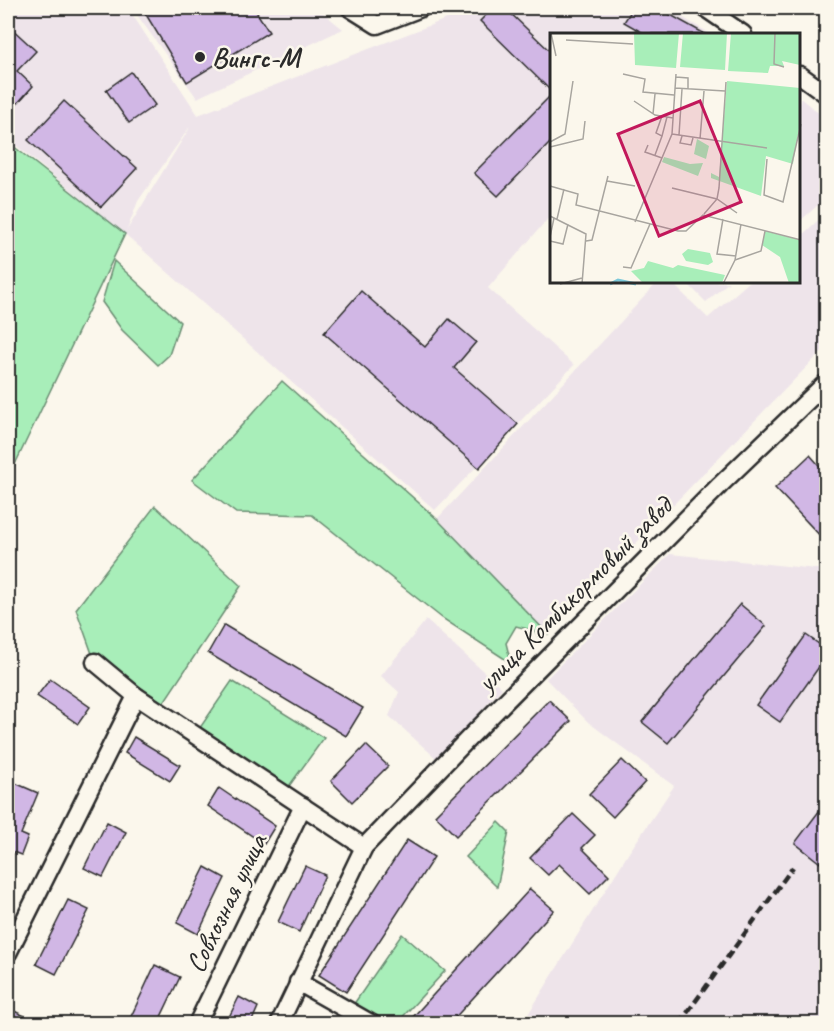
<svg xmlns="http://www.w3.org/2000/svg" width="834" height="1031" font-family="Caveat,sans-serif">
	<rect width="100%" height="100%" fill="#fbf7ec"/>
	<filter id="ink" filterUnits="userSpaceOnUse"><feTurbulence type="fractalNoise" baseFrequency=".0167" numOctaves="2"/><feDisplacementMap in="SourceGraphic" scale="12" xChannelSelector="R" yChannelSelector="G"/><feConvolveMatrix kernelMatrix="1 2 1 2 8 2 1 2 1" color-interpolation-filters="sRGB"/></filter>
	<g filter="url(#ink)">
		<!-- built -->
		<g fill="#eee4ea" fill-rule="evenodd">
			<path d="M8 8H128L198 115 475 8H666L711 34H552V214L488 288 574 365 435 510 125 234 8 139ZM189 128V129L127 230 138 201Z"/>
			<polygon points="132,8 317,8 343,29 197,98"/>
			<polygon points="800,98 826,119 826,198 800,221"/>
			<polygon points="826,213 826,347 548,634 437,519 658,282 671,282 708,318 749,282 800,282 800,237"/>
			<polygon points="686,282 729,282 706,302"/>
			<polygon points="670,554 826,570 826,1023 522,1024 628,854 674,786 588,722 546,679"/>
			<polygon points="426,620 502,688 437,759 389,716 399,692 381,676"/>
		</g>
		<!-- green -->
		<g fill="#a8eeb9" stroke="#6a8c72" stroke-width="1.5">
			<polygon points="8,142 125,234 8,479"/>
			<polygon points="114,261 180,322 169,355 158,365 122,330 102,302"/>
			<polygon points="282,381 437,519 548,634 538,637 535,631 516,626 506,643 511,663 442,618 312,515 236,513 192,480"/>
			<polygon points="155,506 241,586 158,711 95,662 76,609"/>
			<polygon points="232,681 324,738 284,793 195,735"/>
			<polygon points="499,822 509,832 497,887 466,857"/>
			<polygon points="402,934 445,971 397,1023 372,1023 349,1011"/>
		</g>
		<!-- building -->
		<g fill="#d1b7e5" stroke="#2b2b2b" stroke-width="1.5">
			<polygon points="142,8 254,8 269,32 187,82"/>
			<polygon points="493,8 505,8 552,53 552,92 480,21"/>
			<polygon points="633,8 658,8 705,34 645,34 624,22"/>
			<polygon points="8,25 36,51 17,71 33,86 8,114"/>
			<polygon points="131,72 155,105 129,123 106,90"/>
			<polygon points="552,94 552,141 498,196 474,173"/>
			<polygon points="64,101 137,168 101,207 28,140"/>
			<polygon points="361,291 425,347 449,319 476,342 454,368 518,424 479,468 324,333"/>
			<polygon points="810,455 826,473 826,542 775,488"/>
			<polygon points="740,604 766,626 668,743 642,722"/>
			<polygon points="224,625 363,708 346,736 208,653"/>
			<polygon points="806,635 826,649 826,657 780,722 756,705"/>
			<polygon points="50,679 90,707 78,724 37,696"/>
			<polygon points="549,700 571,721 456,836 435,815"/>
			<polygon points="134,737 180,765 170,781 125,753"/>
			<polygon points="366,745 388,766 352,802 331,781"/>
			<polygon points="622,760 645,782 613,817 589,794"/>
			<polygon points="15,783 38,793 21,834 28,837 21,855 13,852 8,866 8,801"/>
			<polygon points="219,788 275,826 264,844 208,806"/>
			<polygon points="826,802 826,854 820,863 795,843"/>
			<polygon points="573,814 595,835 582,848 609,875 590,894 559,864 548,875 530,858"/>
			<polygon points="107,822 126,832 103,877 84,868"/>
			<polygon points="407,840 434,857 346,992 319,975"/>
			<polygon points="305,866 325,875 299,932 278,922"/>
			<polygon points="205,867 225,878 198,934 177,923"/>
			<polygon points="530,889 554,910 450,1023 420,1023 413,1017"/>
			<polygon points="68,900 89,910 56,974 36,964"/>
			<polygon points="155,965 180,977 158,1023 128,1023"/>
			<polygon points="239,997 258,1007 251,1023 226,1023"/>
			<polygon points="8,1008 39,1023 8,1023"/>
		</g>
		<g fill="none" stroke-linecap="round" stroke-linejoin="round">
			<defs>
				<g id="street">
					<polyline points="350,8 377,25 421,8"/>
					<polyline points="705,8 743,34"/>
					<polyline points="800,75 826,94"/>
					<polyline points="95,662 136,696 364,847"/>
					<polyline points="8,953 136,696"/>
					<polyline points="298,982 372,1024"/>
					<polyline points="197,1024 303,806"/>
					<polyline points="279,1024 364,847 468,739 720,485 826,383"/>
				</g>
			</defs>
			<!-- street casing -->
			<use href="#street" stroke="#2b2b2b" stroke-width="21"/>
			<!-- street -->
			<use href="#street" stroke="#fbf7ec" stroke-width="16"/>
			<!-- rail -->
			<polyline stroke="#2b2b2b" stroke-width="4.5" stroke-dasharray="9 4.5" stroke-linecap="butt" points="679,1024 793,867"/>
		</g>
	</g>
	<!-- markers -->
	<circle fill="#2b2b2b" stroke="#fbf7ec" stroke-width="2" cx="200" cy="57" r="6"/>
	<g text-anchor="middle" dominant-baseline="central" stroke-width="5" stroke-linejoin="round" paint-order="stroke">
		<!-- poi labels -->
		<g font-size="28" font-weight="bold" fill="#2b2b2b" stroke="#fbf7ec" text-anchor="start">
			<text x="212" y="57">Вингс-М</text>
		</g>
		<!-- street labels -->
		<g font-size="28" fill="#2b2b2b" stroke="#fbf7ec">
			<text transform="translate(574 594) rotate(-45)">улица Комбикормовый завод</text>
			<text transform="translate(226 903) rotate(-64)">Совхозная улица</text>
		</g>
	</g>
	<!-- overview -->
	<g transform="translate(550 33)">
		<rect width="250" height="250" fill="#fbf7ec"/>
		<path d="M84 0H129L126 35 85 32ZM133 0H177L175 37 130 34ZM181 0H250V43V32L232 28 234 33H220L218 40 178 38ZM177 48 250 55V90L243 131 216 123 211 163 161 145V140L169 144ZM147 106 159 113 156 126 144 121ZM114 124 140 131 153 130 148 143 112 129ZM215 198 250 207V250H239L230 224 212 212ZM138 216 160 220 163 229 158 232 136 228 132 221ZM98 228 123 235 128 232 175 242 172 250 94 251 81 238 94 235Z" fill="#a8eeb9"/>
		<path fill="none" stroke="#7bc8d9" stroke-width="3" d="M60 251 68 247 86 251"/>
		<path fill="none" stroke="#a8a59f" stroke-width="1.5" d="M1 0 6 23M225 0 224 31 234 34M16 7 83 11M73 41 95 46 93 59 124 62M126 44 138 45V56M125 55 175 58M84 68 105 82 123 85M103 81 105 61M122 101 217 115M129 102 132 56M112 103 117 84M132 103 130 110 141 112 143 105M150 106 154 58M0 109 15 101 23 48M98 112 95 119 112 125M0 114 33 106 35 88M105 122 112 103 106 100 112 83M217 126 214 162 233 169 251 91M57 148 85 153M0 153 28 161 26 172 128 198H136L153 182 251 207M122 155 167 166 187 180M154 181 167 166 169 155 176 49M0 183 36 201 32 251M7 186 14 156M173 186 167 221 186 223M85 189 122 101 126 41M0 204 4 185M0 208 13 211 18 191M36 208 42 207 58 143M185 227 211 218 215 198M73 234 81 235 100 191M10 251 32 245M173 251 185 227 191 191"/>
		<path fill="#c2185b" fill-opacity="0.15" stroke="#c2185b" stroke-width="3" d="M150 68 191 169 109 203 68 101Z"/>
		<rect width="250" height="250" fill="none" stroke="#2b2b2b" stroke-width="3"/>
	</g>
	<!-- margin -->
	<rect width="834" height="1031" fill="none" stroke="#fbf7ec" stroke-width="30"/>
	<rect x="15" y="15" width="804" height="1001" fill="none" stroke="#2b2b2b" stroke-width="2" filter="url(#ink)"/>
</svg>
